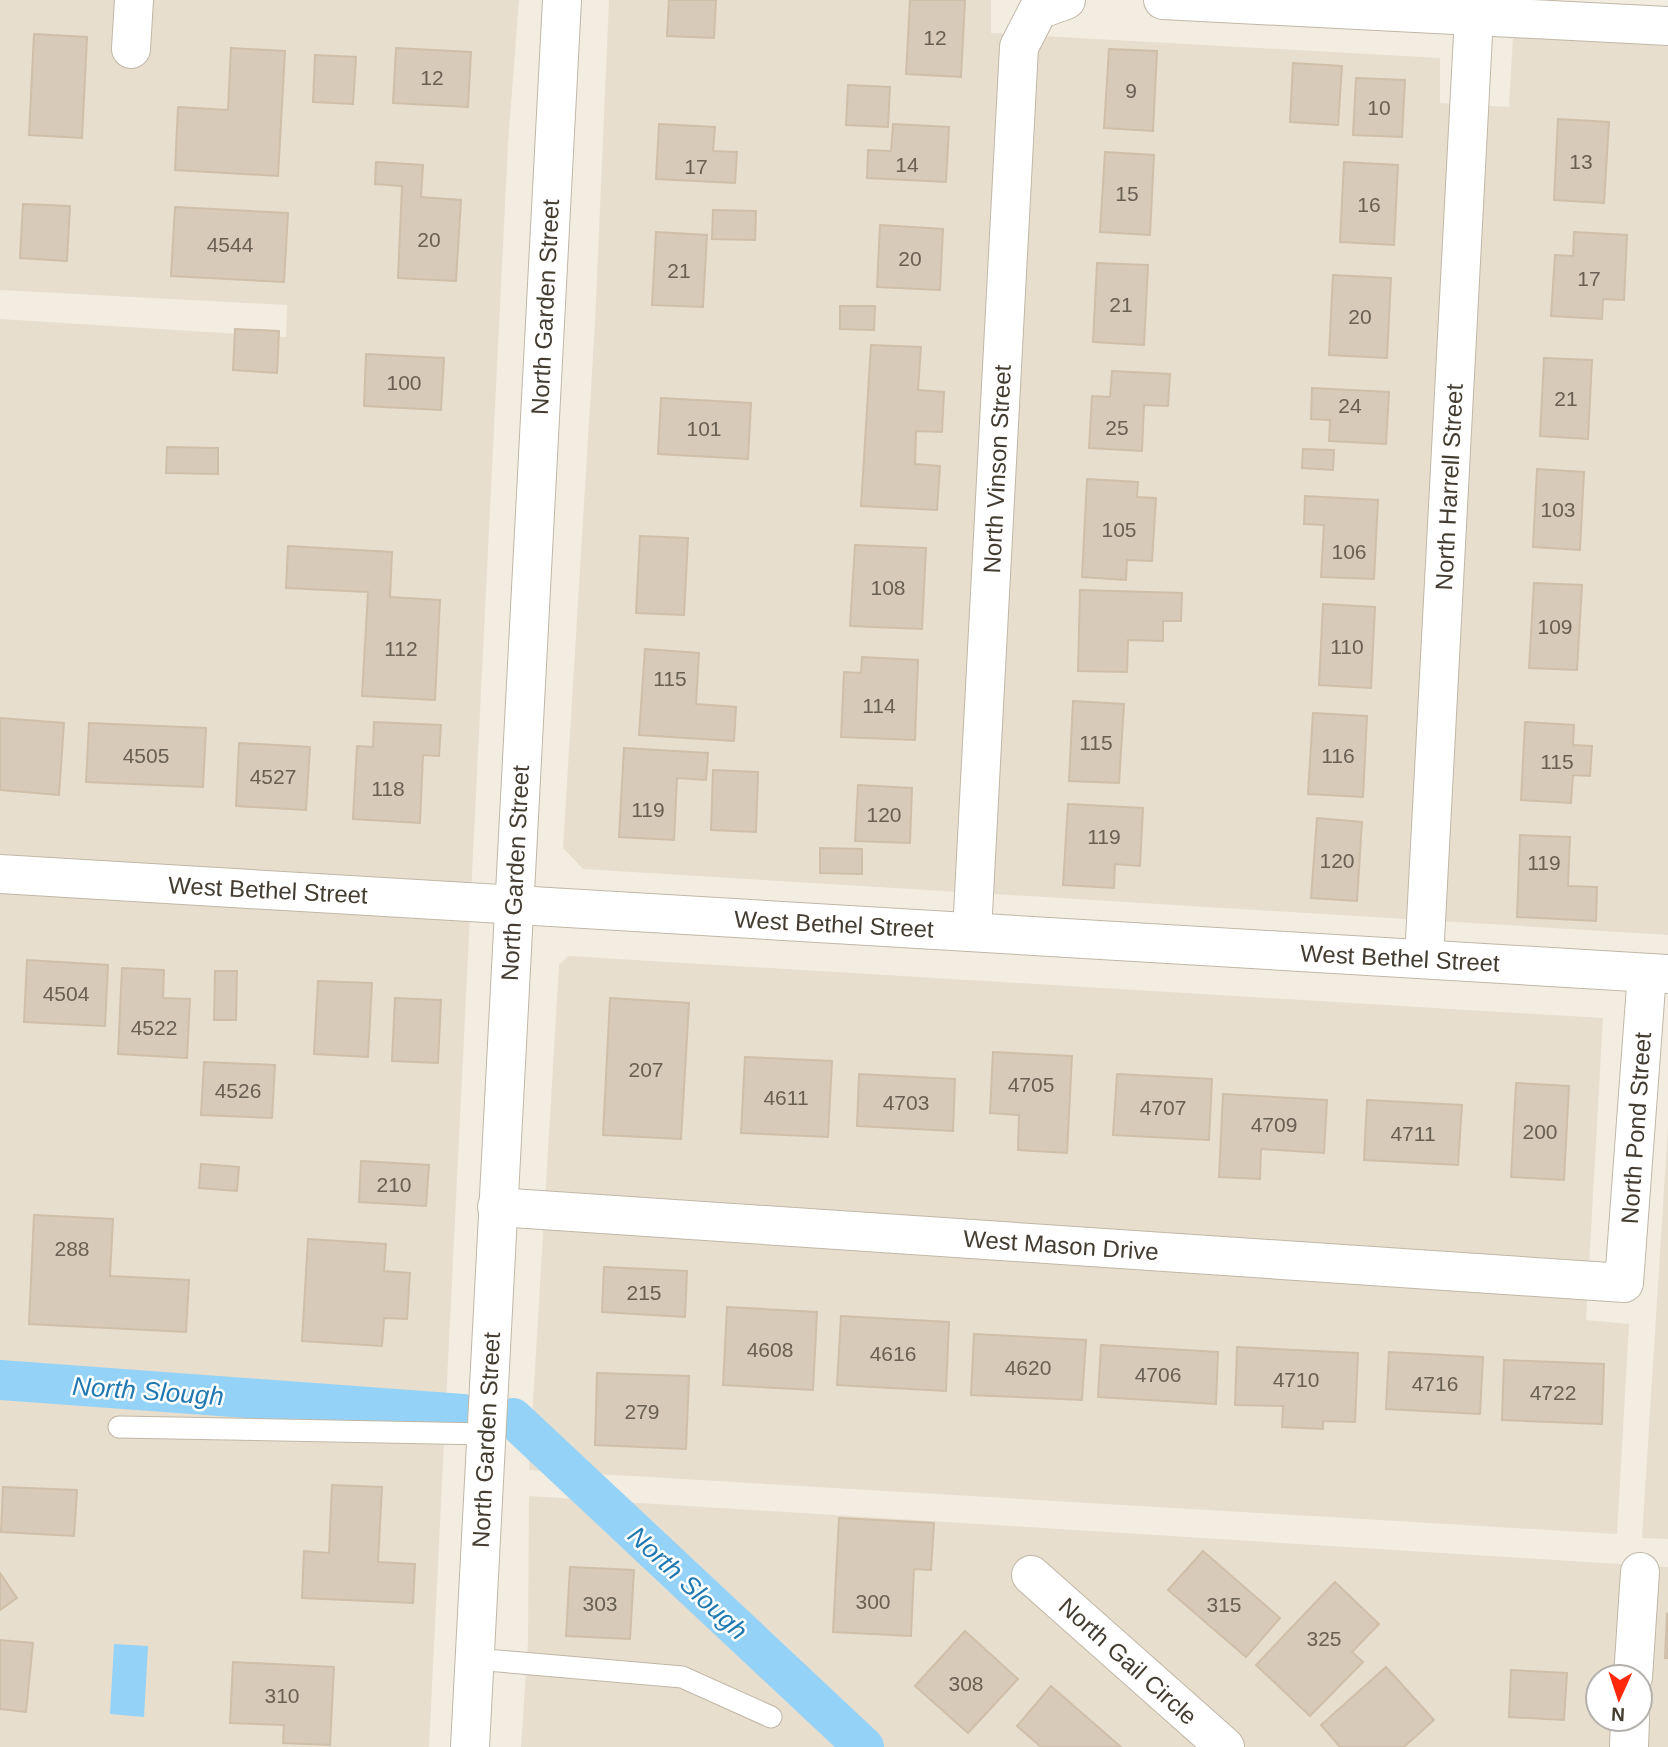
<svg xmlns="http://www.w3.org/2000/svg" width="1668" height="1747" font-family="Arial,sans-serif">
	<rect width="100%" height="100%" fill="#f3ede1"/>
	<!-- residential -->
	<g fill="#e7dece" fill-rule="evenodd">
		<polygon points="0,0 519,0 508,144 429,1747 0,1747 0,319 286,337 287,305 0,290"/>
		<polygon points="609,0 991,0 991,33 1440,58 1440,103 1509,107 1513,36 1668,46 1668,935 583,869 563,848 595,323"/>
		<polygon points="568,956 1603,1018 1586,1320 1629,1324 1617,1534 529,1470 559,965"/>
		<polygon points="1668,1126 1668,1539 1642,1538"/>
		<path d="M529 1496 1668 1567V1747H521L528 1642ZM1598 1677H1640V1719H1598Z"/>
	</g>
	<!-- water -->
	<polygon fill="#95d2f7" points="114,1644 148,1646 144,1717 110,1714"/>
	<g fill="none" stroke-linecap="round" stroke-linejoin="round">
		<!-- canal -->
		<g stroke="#95d2f7" stroke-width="40">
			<polyline points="0,1380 463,1414"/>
			<polyline points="513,1418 864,1747"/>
		</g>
	</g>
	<!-- building -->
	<g fill="#d8cab8" stroke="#d0bfa8" stroke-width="2">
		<polygon points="669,0 716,0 714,38 667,36"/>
		<polygon points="910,0 965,0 961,77 906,74"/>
		<polygon points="34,34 87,37 82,138 29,135"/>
		<polygon points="231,48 285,51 278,176 175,170 178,107 228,110"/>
		<polygon points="396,48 471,52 468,107 393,103"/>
		<polygon points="1109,49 1157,51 1153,131 1104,128"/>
		<polygon points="315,55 356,57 353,104 313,102"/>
		<polygon points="1293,63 1342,66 1338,125 1290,122"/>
		<polygon points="1356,78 1405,80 1402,137 1353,135"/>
		<polygon points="848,85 890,87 888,127 846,125"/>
		<polygon points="1558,119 1609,122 1604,203 1554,200"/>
		<polygon points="659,124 715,127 713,151 737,152 735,183 656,179"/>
		<polygon points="893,124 949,127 946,182 867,178 868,150 891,151"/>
		<polygon points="1105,152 1154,155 1150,235 1100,232"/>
		<polygon points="376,162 423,165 421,197 461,200 456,281 398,278 402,186 375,184"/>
		<polygon points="1344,162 1398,165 1394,245 1340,242"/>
		<polygon points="23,204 70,206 67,261 20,258"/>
		<polygon points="175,207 288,213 284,282 171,276"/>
		<polygon points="713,210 756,211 755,240 712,239"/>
		<polygon points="880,225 943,229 940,290 877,287"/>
		<polygon points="656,232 707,235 703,307 652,305"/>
		<polygon points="1574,232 1627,235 1624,300 1603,299 1602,319 1551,316 1555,255 1573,256"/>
		<polygon points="1097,263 1148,265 1144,345 1093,342"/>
		<polygon points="1333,275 1391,278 1387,358 1329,355"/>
		<polygon points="840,306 875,306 874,330 840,329"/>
		<polygon points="235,329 279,331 277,373 233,370"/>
		<polygon points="871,345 921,347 918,390 944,392 942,432 916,431 915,464 940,466 937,510 861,506"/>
		<polygon points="366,354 444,358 441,410 364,406"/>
		<polygon points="1544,358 1592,360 1588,439 1540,436"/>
		<polygon points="1112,371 1170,374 1168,406 1144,405 1142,451 1089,448 1092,396 1110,397"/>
		<polygon points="1312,388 1389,392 1386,444 1329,441 1330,420 1311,419"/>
		<polygon points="661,398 751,403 748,459 658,454"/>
		<polygon points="167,447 218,448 218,474 166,473"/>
		<polygon points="1303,449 1334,450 1333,470 1302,468"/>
		<polygon points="1537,469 1584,472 1580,550 1533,547"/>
		<polygon points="1087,479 1138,482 1137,497 1156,498 1152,561 1127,560 1126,580 1082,577"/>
		<polygon points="1305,496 1378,500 1374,579 1321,577 1324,525 1304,524"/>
		<polygon points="640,536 688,538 684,615 636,613"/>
		<polygon points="855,545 926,548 922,629 850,626"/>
		<polygon points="288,546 392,552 390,597 440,600 435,700 362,696 368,592 286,588"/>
		<polygon points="1534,583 1582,585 1577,670 1529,668"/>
		<polygon points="1080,590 1182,593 1181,621 1163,621 1163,641 1128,640 1127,672 1078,671"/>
		<polygon points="1323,604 1375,607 1371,688 1319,685"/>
		<polygon points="645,649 699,653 696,704 736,707 734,741 639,735"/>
		<polygon points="862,657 918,660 915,740 841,737 844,672 861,673"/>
		<polygon points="1073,701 1124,704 1119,783 1069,781"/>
		<polygon points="1313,713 1367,716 1363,797 1308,794"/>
		<polygon points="0,718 64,723 59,795 0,790"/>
		<polygon points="374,722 441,725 439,756 423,755 420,823 353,819 357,746 373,747"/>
		<polygon points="1525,722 1574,725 1573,745 1592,746 1590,776 1573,775 1571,803 1521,800"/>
		<polygon points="89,723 206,728 203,787 86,782"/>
		<polygon points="239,743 310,747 306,810 236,806"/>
		<polygon points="624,748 708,753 706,780 677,778 674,840 619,837"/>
		<polygon points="713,770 758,772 756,832 711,830"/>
		<polygon points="858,785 912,788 910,843 855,841"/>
		<polygon points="1068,804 1143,808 1140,866 1115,864 1114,888 1063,885"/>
		<polygon points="1317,818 1362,822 1357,901 1311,898"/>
		<polygon points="1520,835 1570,837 1568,886 1597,887 1596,921 1517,917"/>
		<polygon points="820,848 862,849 862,874 820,873"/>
		<polygon points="27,960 108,965 105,1026 24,1022"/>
		<polygon points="122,968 164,970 163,998 190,999 187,1058 118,1054"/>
		<polygon points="215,971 237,971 236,1020 214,1020"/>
		<polygon points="318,981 372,983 368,1057 314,1054"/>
		<polygon points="395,998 441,1000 438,1063 392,1061"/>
		<polygon points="610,998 689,1003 681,1139 603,1135"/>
		<polygon points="993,1052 1072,1056 1067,1153 1018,1150 1019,1115 990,1113"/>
		<polygon points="745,1057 832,1061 828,1137 741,1133"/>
		<polygon points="204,1062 275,1065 272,1118 201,1115"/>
		<polygon points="859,1074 955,1079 953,1131 857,1126"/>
		<polygon points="1117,1074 1212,1079 1209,1140 1113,1135"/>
		<polygon points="1516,1083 1569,1086 1564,1180 1511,1177"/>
		<polygon points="1223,1094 1327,1100 1324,1153 1261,1149 1260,1179 1219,1177"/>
		<polygon points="1367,1100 1462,1105 1458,1165 1364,1160"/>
		<polygon points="361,1161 429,1165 426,1206 359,1202"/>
		<polygon points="201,1164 239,1167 237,1191 199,1188"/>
		<polygon points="34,1215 113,1219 110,1276 189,1280 186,1332 29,1324"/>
		<polygon points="308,1239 386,1244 384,1271 410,1273 407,1319 384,1318 382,1346 302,1341"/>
		<polygon points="604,1267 687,1271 685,1317 602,1312"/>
		<polygon points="727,1307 817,1312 813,1390 723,1385"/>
		<polygon points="841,1316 949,1322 946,1391 837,1385"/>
		<polygon points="974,1334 1086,1340 1082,1400 971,1395"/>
		<polygon points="1101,1345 1218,1352 1216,1404 1098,1397"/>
		<polygon points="1237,1347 1358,1353 1355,1422 1323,1421 1323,1429 1282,1427 1283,1406 1235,1405"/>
		<polygon points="1389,1352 1483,1357 1480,1414 1386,1409"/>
		<polygon points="1504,1360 1604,1364 1602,1424 1502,1420"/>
		<polygon points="597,1373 689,1376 686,1449 595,1445"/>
		<polygon points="332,1485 382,1487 378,1562 415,1564 413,1603 302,1598 304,1551 329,1553"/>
		<polygon points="3,1487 77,1490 74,1536 1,1532"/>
		<polygon points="839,1518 934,1523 931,1570 914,1569 911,1636 833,1632"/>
		<polygon points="1203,1551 1280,1618 1246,1657 1168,1590"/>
		<polygon points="570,1567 634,1570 630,1639 566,1636"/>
		<polygon points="0,1573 17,1598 0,1610"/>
		<polygon points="1335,1582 1379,1624 1352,1652 1363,1662 1310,1716 1256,1665"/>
		<polygon points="1667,1614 1668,1615 1668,1658 1665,1658"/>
		<polygon points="965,1631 1018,1679 968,1733 915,1686"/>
		<polygon points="0,1640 33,1643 26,1712 0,1709"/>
		<polygon points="233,1662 334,1667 330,1745 283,1743 284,1725 230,1723"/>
		<polygon points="1386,1667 1434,1720 1404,1747 1340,1747 1321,1725"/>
		<polygon points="1511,1670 1567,1673 1564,1720 1509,1717"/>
		<polygon points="1051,1686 1121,1747 1041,1747 1017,1726"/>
	</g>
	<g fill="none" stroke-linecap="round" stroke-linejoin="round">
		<defs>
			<g id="service">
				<polyline points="119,1427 486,1434"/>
				<polyline points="475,1659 682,1677 771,1717"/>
			</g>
			<g id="minor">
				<polyline points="1163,0 1668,26"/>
				<polyline points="131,49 134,0"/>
				<polyline points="0,874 1668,974"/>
				<polyline points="972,932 1019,47 1038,10 1066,0"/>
				<polyline points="1424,959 1474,16"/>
				<polyline points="497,1207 1624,1283 1647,973"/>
				<polyline points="1031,1575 1225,1747"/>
				<polyline points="1633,1677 1640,1572"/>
				<polyline points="470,1747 562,0"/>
				<polyline points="1629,1747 1630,1719"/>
			</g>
		</defs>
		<!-- service casing -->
		<use href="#service" stroke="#c1b7a6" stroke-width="23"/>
		<!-- minor casing -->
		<use href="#minor" stroke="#c1b7a6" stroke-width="40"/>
		<!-- service -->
		<use href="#service" stroke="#fff" stroke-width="21"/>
		<!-- minor -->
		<use href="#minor" stroke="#fff" stroke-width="38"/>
	</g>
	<g text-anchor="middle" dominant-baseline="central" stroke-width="5" stroke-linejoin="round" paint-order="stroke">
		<!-- number labels -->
		<g font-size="21" fill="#696053">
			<text x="935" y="37">12</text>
			<text x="432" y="77">12</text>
			<text x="1131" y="90">9</text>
			<text x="1379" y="107">10</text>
			<text x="1581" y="161">13</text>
			<text x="907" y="164">14</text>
			<text x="696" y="166">17</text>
			<text x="1127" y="193">15</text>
			<text x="1369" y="204">16</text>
			<text x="429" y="239">20</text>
			<text x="230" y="244">4544</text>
			<text x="910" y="258">20</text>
			<text x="679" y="270">21</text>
			<text x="1589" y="278">17</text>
			<text x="1121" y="304">21</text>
			<text x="1360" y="316">20</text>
			<text x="404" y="382">100</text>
			<text x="1566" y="398">21</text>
			<text x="1350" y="405">24</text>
			<text x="1117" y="427">25</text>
			<text x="704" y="428">101</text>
			<text x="1558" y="509">103</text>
			<text x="1119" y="529">105</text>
			<text x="1349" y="551">106</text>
			<text x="888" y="587">108</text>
			<text x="1555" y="626">109</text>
			<text x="1347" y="646">110</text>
			<text x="401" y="648">112</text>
			<text x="670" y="678">115</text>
			<text x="879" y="705">114</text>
			<text x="1096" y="742">115</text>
			<text x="146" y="755">4505</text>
			<text x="1338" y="755">116</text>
			<text x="1557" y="761">115</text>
			<text x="273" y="776">4527</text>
			<text x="388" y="788">118</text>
			<text x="648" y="809">119</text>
			<text x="884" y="814">120</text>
			<text x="1104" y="836">119</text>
			<text x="1337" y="860">120</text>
			<text x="1544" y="862">119</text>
			<text x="66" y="993">4504</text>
			<text x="154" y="1027">4522</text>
			<text x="646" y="1069">207</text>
			<text x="1031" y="1084">4705</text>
			<text x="238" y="1090">4526</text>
			<text x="786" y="1097">4611</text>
			<text x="906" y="1102">4703</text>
			<text x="1163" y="1107">4707</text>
			<text x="1274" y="1124">4709</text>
			<text x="1540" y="1131">200</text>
			<text x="1413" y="1133">4711</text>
			<text x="394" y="1184">210</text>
			<text x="72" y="1248">288</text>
			<text x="644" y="1292">215</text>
			<text x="770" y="1349">4608</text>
			<text x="893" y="1353">4616</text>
			<text x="1028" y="1367">4620</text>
			<text x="1158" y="1374">4706</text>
			<text x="1296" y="1379">4710</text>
			<text x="1435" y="1383">4716</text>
			<text x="1553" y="1392">4722</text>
			<text x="642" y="1411">279</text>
			<text x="873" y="1601">300</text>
			<text x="600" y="1603">303</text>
			<text x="1224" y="1604">315</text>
			<text x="1324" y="1638">325</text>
			<text x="966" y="1683">308</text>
			<text x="282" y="1695">310</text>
		</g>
		<!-- street labels -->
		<g font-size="24" fill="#443c31" stroke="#fff">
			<text transform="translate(545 307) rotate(-87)">North Garden Street</text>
			<text transform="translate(997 469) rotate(-87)">North Vinson Street</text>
			<text transform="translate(1449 487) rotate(-87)">North Harrell Street</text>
			<text transform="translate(515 873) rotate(-87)">North Garden Street</text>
			<text transform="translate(268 890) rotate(3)">West Bethel Street</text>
			<text transform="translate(834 924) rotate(3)">West Bethel Street</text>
			<text transform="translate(1400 958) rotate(3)">West Bethel Street</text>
			<text transform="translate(1636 1128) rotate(-86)">North Pond Street</text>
			<text transform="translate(1061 1245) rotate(4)">West Mason Drive</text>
			<text transform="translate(486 1440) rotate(-87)">North Garden Street</text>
			<text transform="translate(1128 1661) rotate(42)">North Gail Circle</text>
		</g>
		<!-- water labels -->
		<g font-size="26" font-style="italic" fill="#2079b1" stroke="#fff">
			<text transform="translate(148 1391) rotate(4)">North Slough</text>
			<text transform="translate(688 1583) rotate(43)">North Slough</text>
		</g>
	</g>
	<!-- north arrow -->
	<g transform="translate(1619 1698) rotate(183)"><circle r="33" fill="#ffffff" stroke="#b4b1ad" stroke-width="2"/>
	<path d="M0-5L12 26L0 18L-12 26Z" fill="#ff280b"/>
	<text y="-10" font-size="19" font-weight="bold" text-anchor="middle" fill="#443c31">N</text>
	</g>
</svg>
